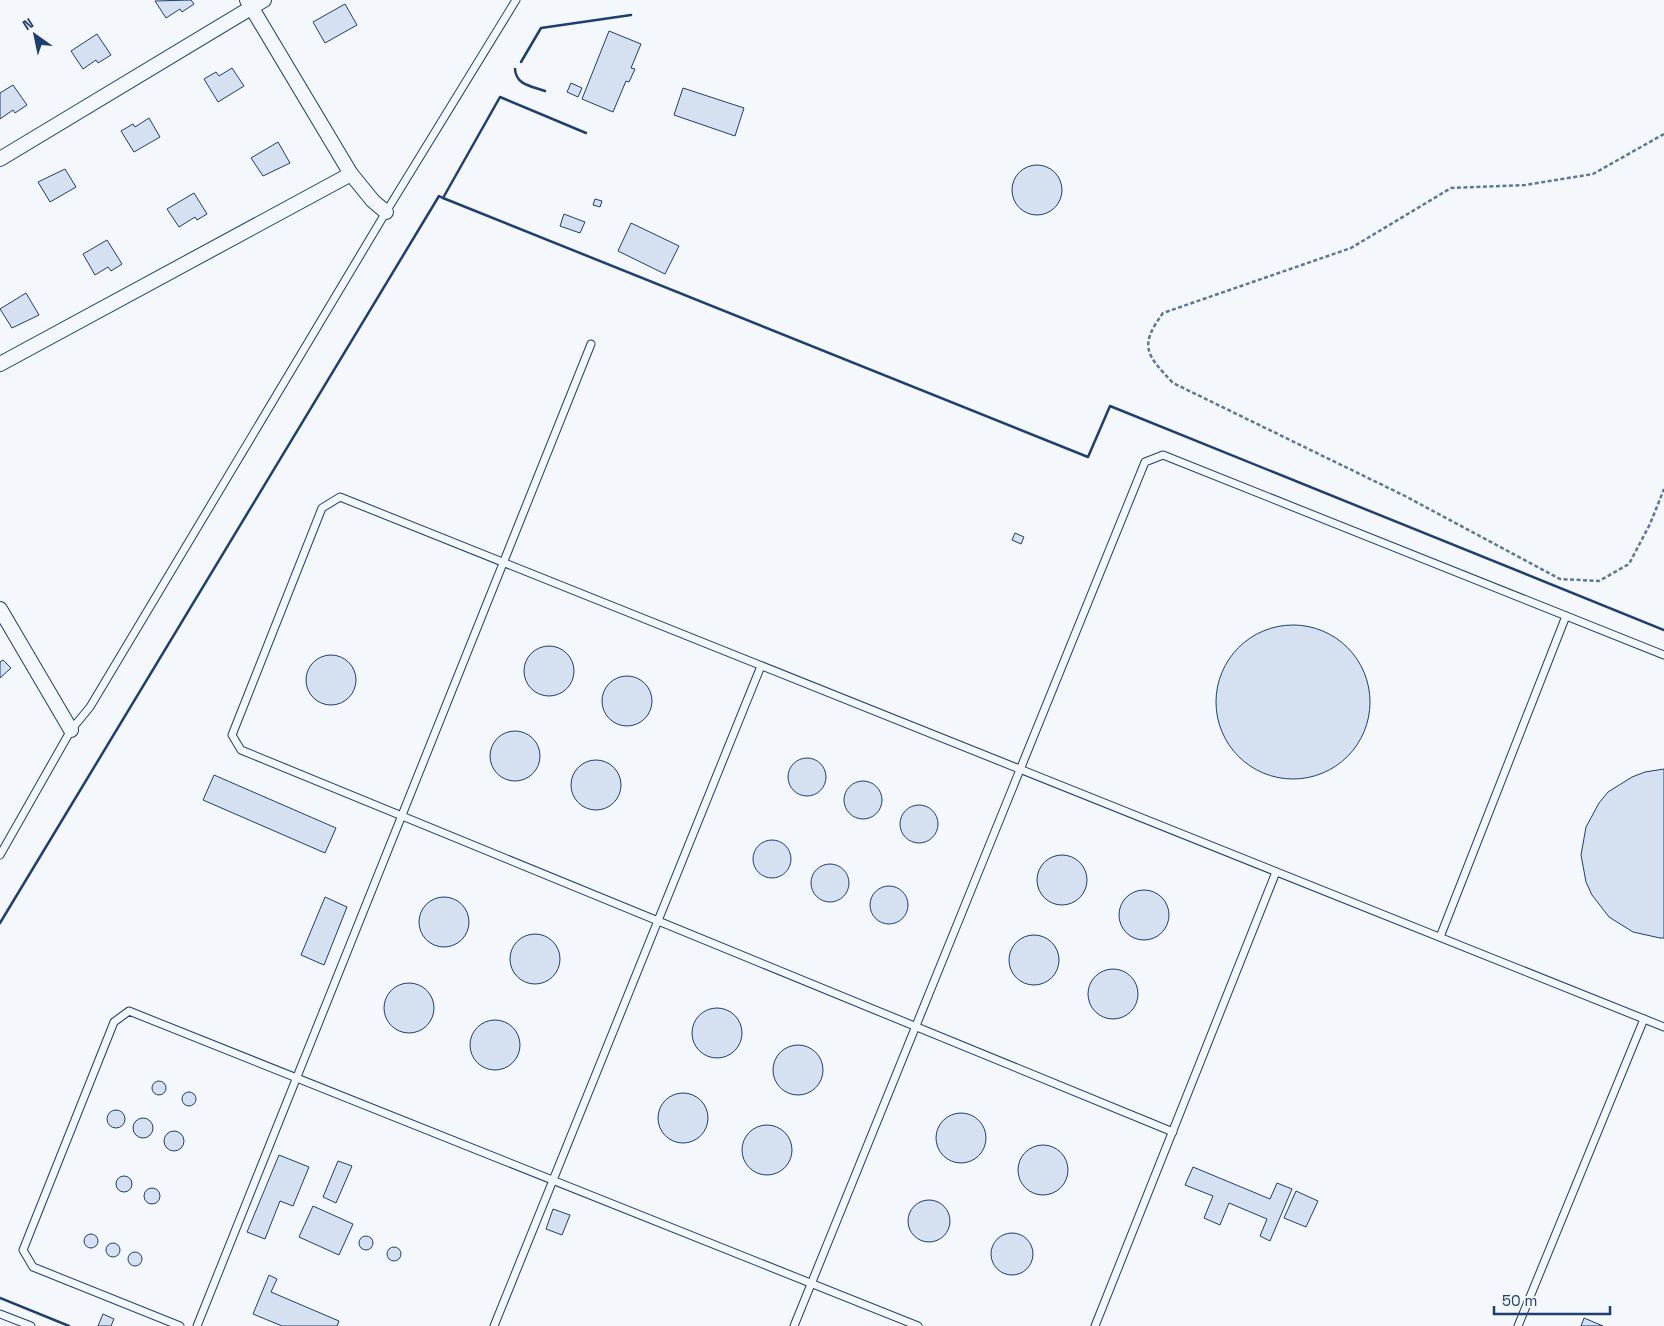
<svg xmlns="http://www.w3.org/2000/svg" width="1664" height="1326" font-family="'Space Grotesk',sans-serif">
	<rect width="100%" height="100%" fill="#f4f7fb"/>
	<!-- building -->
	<g fill="#d5e0f0" stroke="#1d3f73">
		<polygon points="191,0 194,4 182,12 180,9 166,18 155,1"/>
		<polygon points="345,4 357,25 325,43 313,22"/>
		<polygon points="609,31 641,44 631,68 635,69 629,82 626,81 613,112 582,99"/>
		<polygon points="97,34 111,55 98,63 96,60 83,69 71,51"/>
		<polygon points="232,68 244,86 218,102 204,79 216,72 219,76"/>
		<polygon points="571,83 582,88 578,97 567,92"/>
		<polygon points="13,85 27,105 15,113 13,110 0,119 0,93"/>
		<polygon points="683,88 744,108 735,136 674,115"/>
		<polygon points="149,118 160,137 134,152 121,131 133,124 135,127"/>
		<polygon points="278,142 290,163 263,176 251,158"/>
		<circle cx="1037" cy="190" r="25"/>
		<polygon points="65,169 76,187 50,202 38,182"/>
		<polygon points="194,193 207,214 197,220 195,217 179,227 167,209"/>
		<polygon points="595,199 602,201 600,207 593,205"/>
		<polygon points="564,214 585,222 580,233 560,226"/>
		<polygon points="631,223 679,246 665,274 618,251"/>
		<polygon points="107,240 122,264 111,271 108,267 95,275 83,254"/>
		<polygon points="26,293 39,315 12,328 0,309"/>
		<polygon points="1015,533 1024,537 1021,544 1012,540"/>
		<circle cx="1293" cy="702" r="77"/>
		<circle cx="549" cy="671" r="25"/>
		<circle cx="331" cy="680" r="25"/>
		<polygon points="3,660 11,668 0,678 0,662"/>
		<circle cx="627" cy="701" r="25"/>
		<circle cx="515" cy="756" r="25"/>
		<circle cx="807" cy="777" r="19"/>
		<circle cx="596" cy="785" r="25"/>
		<polygon points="1664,769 1664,938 1660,938 1633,932 1609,917 1592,895 1586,882 1581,855 1586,827 1599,803 1608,792 1632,777 1645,772"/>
		<polygon points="214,775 336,828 325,853 203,800"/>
		<circle cx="863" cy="800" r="19"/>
		<circle cx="919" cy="824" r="19"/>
		<circle cx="772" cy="859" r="19"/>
		<circle cx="1062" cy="880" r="25"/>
		<circle cx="830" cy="883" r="19"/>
		<circle cx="889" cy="905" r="19"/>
		<circle cx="1144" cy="915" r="25"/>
		<circle cx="444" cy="922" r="25"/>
		<polygon points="325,897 347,907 324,965 301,955"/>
		<circle cx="535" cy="959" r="25"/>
		<circle cx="1034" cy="960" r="25"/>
		<circle cx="1113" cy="994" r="25"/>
		<circle cx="409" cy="1008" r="25"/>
		<circle cx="717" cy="1033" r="25"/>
		<circle cx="495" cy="1045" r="25"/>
		<circle cx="798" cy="1070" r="25"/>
		<circle cx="159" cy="1088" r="7"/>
		<circle cx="189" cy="1099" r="7"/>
		<circle cx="683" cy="1118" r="25"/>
		<circle cx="116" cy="1119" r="9"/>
		<circle cx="961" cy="1138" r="25"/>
		<circle cx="143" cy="1128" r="10"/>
		<circle cx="767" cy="1150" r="25"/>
		<circle cx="174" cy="1141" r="10"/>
		<circle cx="1043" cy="1170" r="25"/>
		<polygon points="279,1155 309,1167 293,1206 280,1201 265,1239 247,1232"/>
		<polygon points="338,1161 352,1166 336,1203 323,1197"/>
		<polygon points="1193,1167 1270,1199 1277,1183 1292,1189 1270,1241 1260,1236 1267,1219 1229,1203 1220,1225 1204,1218 1213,1196 1185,1185"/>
		<circle cx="124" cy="1184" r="8"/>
		<circle cx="152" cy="1196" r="8"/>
		<polygon points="1296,1191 1318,1201 1306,1227 1284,1218"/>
		<circle cx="929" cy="1221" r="21"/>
		<polygon points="313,1206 353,1224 339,1255 299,1237"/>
		<polygon points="553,1209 570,1215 562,1235 546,1229"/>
		<circle cx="1012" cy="1254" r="21"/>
		<circle cx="91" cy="1241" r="7"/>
		<circle cx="366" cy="1243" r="7"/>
		<circle cx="113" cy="1250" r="7"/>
		<circle cx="394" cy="1254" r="7"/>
		<circle cx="135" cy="1259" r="7"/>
		<polygon points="269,1275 277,1279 271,1292 339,1321 337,1326 282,1326 253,1314"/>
		<polygon points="103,1314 114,1319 111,1326 98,1326"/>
		<polygon points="1584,1318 1603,1326 1581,1326"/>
	</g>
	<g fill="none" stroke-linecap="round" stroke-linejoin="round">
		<defs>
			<g id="service">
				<polyline points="0,855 71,730 90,707 386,212 516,0"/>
				<polyline points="1440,937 1566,616"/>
				<polyline points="1173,1132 241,750 232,735 322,508 340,497 1664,1027"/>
				<polyline points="0,1314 31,1326"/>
				<polyline points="180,1326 33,1267 23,1250 114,1022 129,1011 918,1326"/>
				<polyline points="197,1326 591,344"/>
				<polyline points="494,1326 761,666"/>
				<polyline points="794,1326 1145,462 1163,455 1664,655"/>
				<polyline points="1095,1326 1276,872"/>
				<polyline points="1518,1326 1644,1019"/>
			</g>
			<g id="minor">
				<polyline points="247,0 351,174 373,201 386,212"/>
				<polyline points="0,159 264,0"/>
				<polyline points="0,364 351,174"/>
				<polyline points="0,609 71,730"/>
			</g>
		</defs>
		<!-- service casing -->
		<use href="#service" stroke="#1d3f73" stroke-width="9"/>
		<!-- minor casing -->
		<use href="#minor" stroke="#1d3f73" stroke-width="16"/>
		<!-- path -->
		<path stroke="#5e769c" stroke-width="2.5" stroke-dasharray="4 2.5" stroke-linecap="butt" d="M1664 134 1593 174 1525 185 1451 188 1351 248 1163 313C1138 347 1147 355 1173 383L1405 496 1560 579 1599 581 1629 564 1650 524 1664 489"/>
		<!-- service -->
		<use href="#service" stroke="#f4f7fb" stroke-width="7"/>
		<!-- minor -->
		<use href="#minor" stroke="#f4f7fb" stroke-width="14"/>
		<!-- wall -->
		<g stroke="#1d3f73" stroke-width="2.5">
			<polyline points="521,62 541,28 631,15"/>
			<path d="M515 69C516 85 531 86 545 91"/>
			<polyline points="586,133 500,97 443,198 1088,457 1110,406 1664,630"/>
			<polyline points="0,923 439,196 443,198"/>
			<polyline points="0,1298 69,1326"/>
		</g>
	</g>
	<!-- north arrow -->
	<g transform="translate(35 35) rotate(327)" stroke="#f4f7fb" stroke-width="4" paint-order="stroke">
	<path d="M0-4L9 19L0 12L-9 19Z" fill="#1d3f73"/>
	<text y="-8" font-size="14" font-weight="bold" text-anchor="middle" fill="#1d3f73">N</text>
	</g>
	<!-- scale -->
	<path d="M1494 1306v8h116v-8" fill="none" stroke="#1d3f73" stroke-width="2.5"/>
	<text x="1502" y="1306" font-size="15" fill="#1d3f73" stroke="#f4f7fb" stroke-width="4" paint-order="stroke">50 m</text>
</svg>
